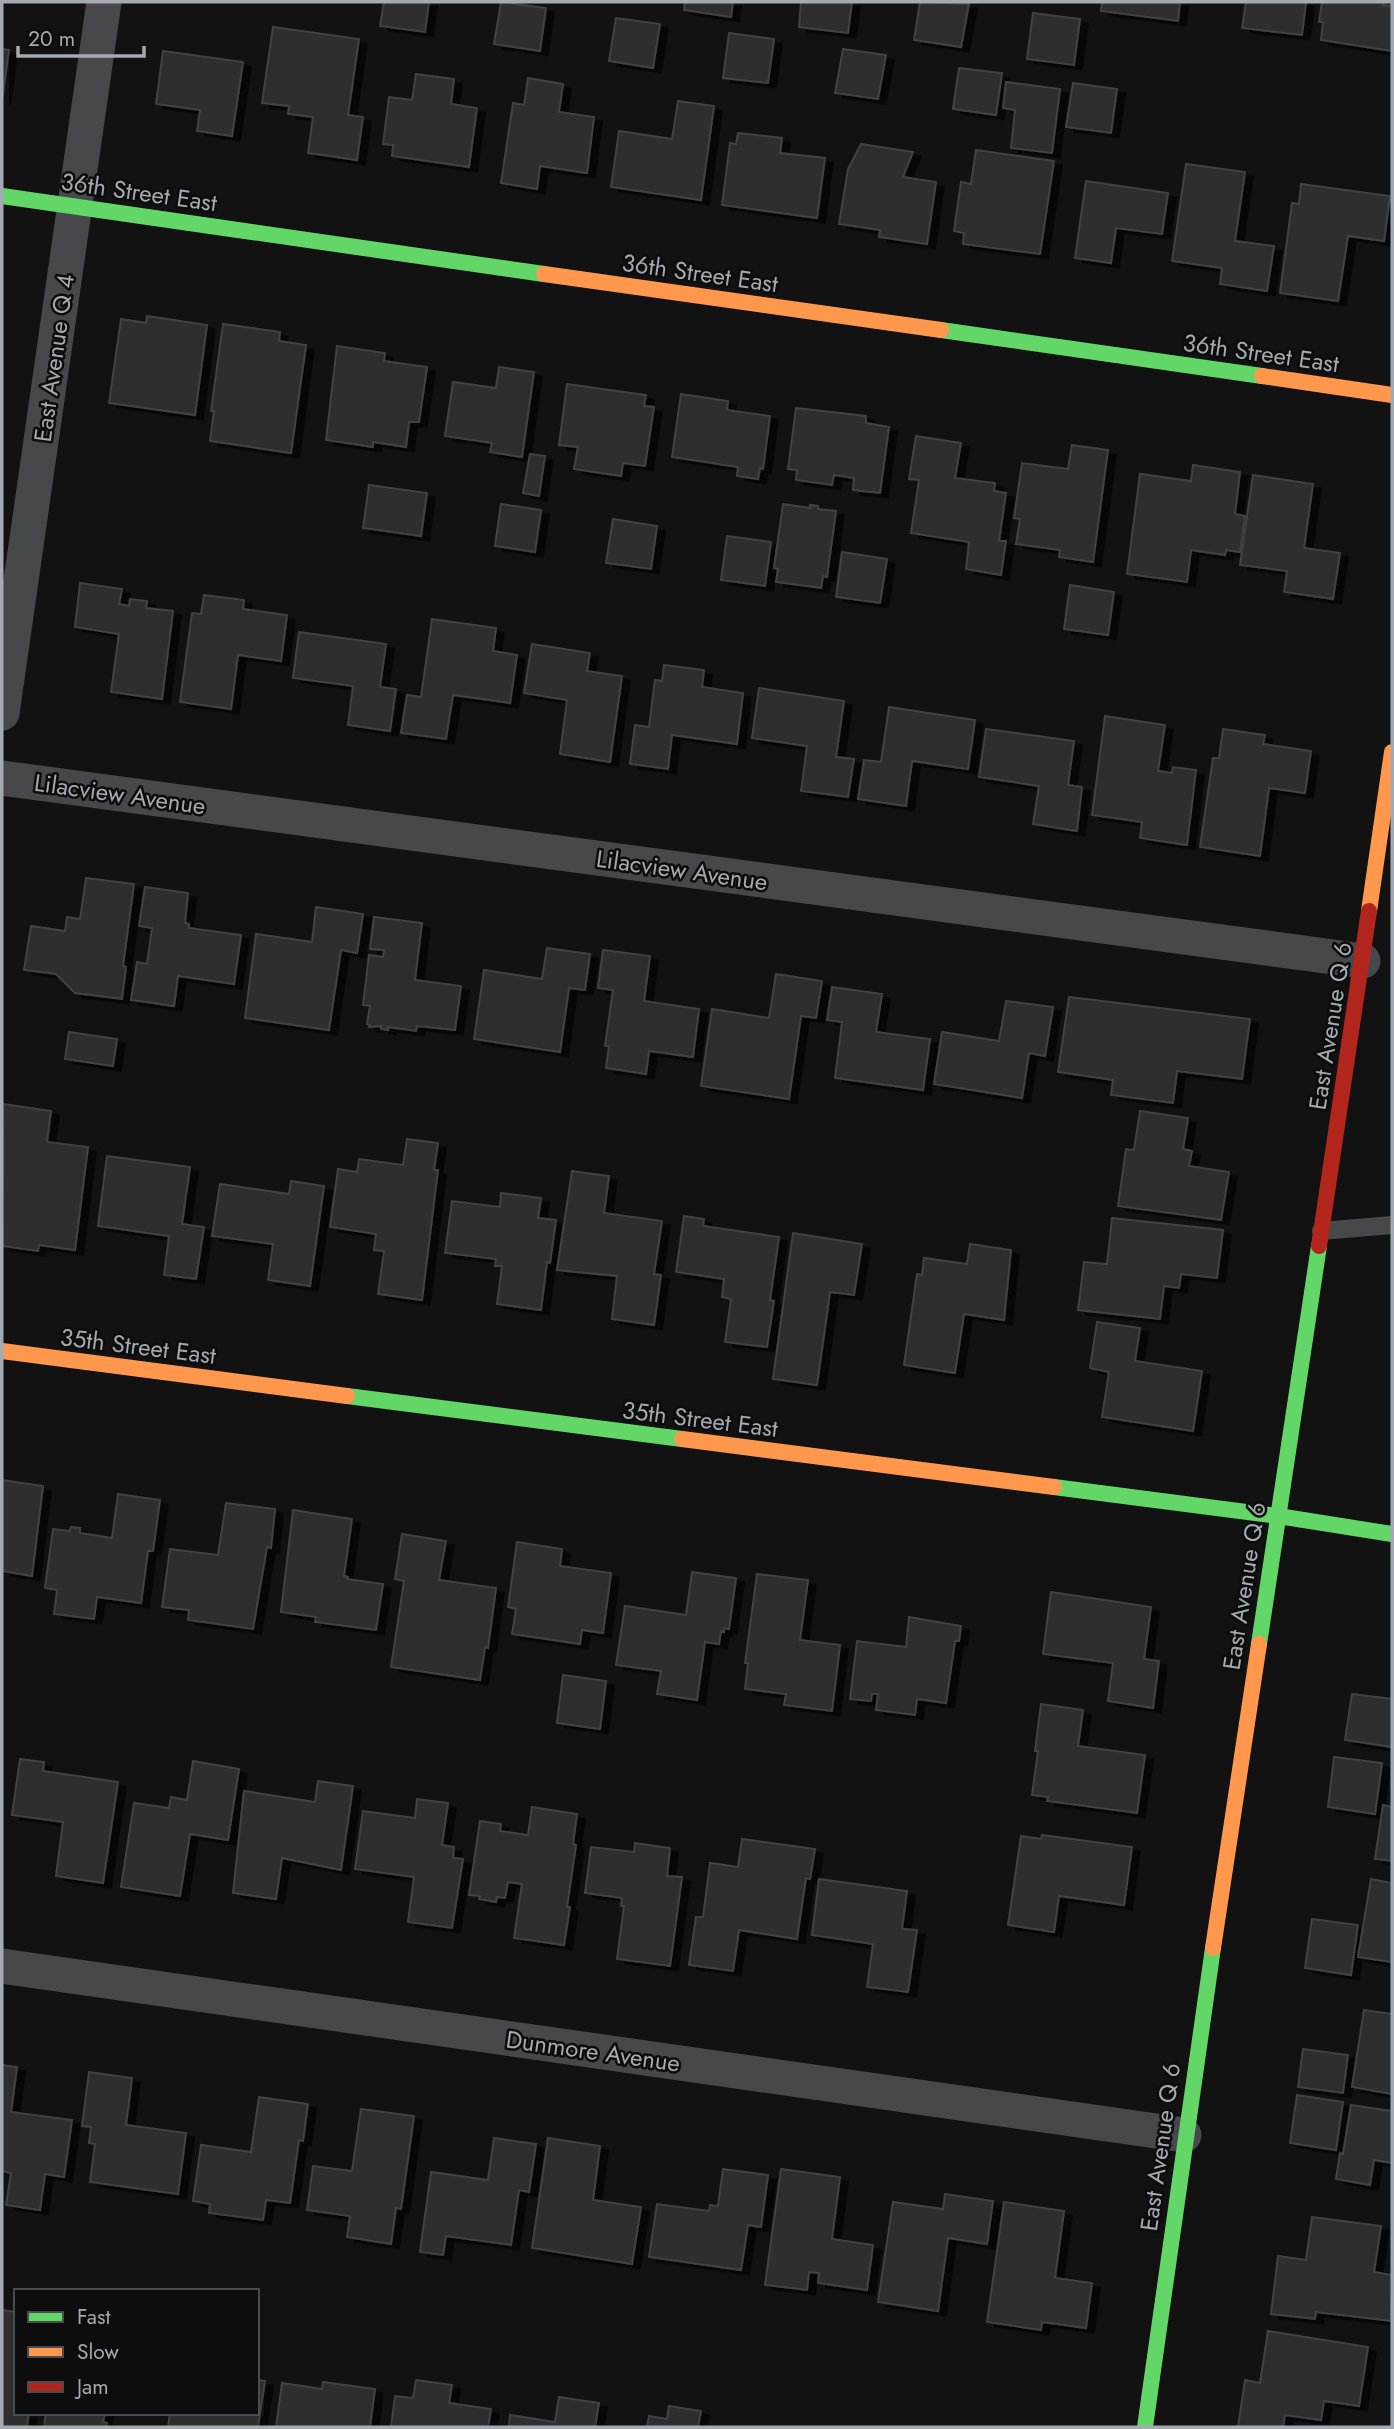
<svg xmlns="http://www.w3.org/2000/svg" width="1394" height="2429" font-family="Jost,sans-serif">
	<defs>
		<filter id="shadow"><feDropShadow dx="8" dy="4.5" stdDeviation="0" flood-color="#0009"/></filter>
	</defs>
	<rect width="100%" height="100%" fill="#121212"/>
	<!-- building -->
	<g fill="#2d2d2e" stroke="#424345" stroke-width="2" filter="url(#shadow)">
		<polygon points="384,2 429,2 425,32 380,26"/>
		<polygon points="501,2 546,8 540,51 494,44"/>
		<polygon points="685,2 733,2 731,17 684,10"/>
		<polygon points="801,2 852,2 848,33 799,27"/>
		<polygon points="920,2 969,4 961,47 914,40"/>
		<polygon points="1102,2 1180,2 1178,21 1101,11"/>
		<polygon points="1246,2 1306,2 1302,35 1242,28"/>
		<polygon points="1322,2 1383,2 1383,5 1392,6 1392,51 1321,40 1323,22 1319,22"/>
		<polygon points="1033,13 1080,19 1074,65 1027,59"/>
		<polygon points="616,18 660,24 653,68 609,61"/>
		<polygon points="273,27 359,39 348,115 363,117 357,160 308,153 313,117 288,114 289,106 262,103"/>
		<polygon points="729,33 774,39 768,83 723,78"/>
		<polygon points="2,49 9,50 2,100"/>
		<polygon points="843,49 886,55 878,99 835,93"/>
		<polygon points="163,51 243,62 232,136 197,131 200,110 156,104"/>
		<polygon points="959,68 1002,73 996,115 953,109"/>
		<polygon points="416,74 454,79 451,104 477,108 469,167 392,156 393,145 383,144 389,97 412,100"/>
		<polygon points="528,78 563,84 559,112 594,117 587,173 540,166 537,189 501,183 513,103 524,105"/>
		<polygon points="1006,82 1060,89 1052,153 1011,148 1015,110 1003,108"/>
		<polygon points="1073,83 1117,89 1111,133 1066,127"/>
		<polygon points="678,101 714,106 701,200 611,187 619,131 672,139"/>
		<polygon points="738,133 782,138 780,153 825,158 817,218 722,205 730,143 736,144"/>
		<polygon points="861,144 913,152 903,177 936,182 927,244 879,237 880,230 839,224 848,169"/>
		<polygon points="976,150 1054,161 1040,254 963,244 964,233 954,231 961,182 971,184"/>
		<polygon points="1186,164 1245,172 1235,241 1274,246 1267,291 1220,284 1222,268 1172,261"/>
		<polygon points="1086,181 1168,193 1162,234 1116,228 1111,263 1075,258"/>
		<polygon points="1301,184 1390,196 1384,241 1348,236 1338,301 1280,293 1292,203 1299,204"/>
		<polygon points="147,316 207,325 195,415 109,403 121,319 146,323"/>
		<polygon points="223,324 280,332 279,341 306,345 291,453 210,441 214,411 211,411"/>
		<polygon points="337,346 385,353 384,361 427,367 419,422 409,422 406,447 373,442 373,447 326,440"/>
		<polygon points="499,367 534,372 522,457 490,452 492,443 445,436 453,382 496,388"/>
		<polygon points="567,384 646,395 644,406 654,407 645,466 623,463 621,476 574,469 578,447 559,445"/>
		<polygon points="681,394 728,401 727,410 770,416 763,469 760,468 758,479 737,476 738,467 672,457"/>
		<polygon points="796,408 866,416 866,423 889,427 880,493 853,490 854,478 834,475 832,485 796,480 797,470 788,469"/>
		<polygon points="916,436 961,443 955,478 995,483 994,491 1006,493 999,541 1006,541 1001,575 966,569 969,542 911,533 919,480 909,479"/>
		<polygon points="1072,445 1108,450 1093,562 1059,557 1060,550 1016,544 1020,519 1014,518 1022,463 1068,469"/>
		<polygon points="530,454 545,456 539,496 523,493"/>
		<polygon points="1193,465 1240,472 1235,514 1245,516 1240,552 1226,550 1225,555 1191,550 1187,582 1127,574 1140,474 1191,481"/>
		<polygon points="1253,475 1313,484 1304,548 1340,553 1333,599 1284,592 1287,571 1240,565"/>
		<polygon points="369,485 427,493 421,536 363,528"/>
		<polygon points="501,504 541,510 535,552 495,546"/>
		<polygon points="783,504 810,508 810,505 818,506 818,509 836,511 827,577 823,576 821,588 776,582 778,569 774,568"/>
		<polygon points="613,519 657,526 651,569 606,563"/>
		<polygon points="727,536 771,542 765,586 721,580"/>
		<polygon points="842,552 887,559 880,603 836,597"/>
		<polygon points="80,583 122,589 119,604 129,606 130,599 147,601 146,608 173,611 162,699 111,692 119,634 75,627"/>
		<polygon points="1070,585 1114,592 1108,635 1064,629"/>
		<polygon points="204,595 244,600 243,609 287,615 281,661 238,655 231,709 180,702 192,613 201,614"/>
		<polygon points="432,619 496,628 493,651 517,655 510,703 453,695 446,739 401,733 407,695 421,697"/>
		<polygon points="299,632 386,644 380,687 396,689 390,731 348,725 353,686 293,678"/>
		<polygon points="532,644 590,653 587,671 622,676 610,762 560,754 567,700 524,693"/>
		<polygon points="664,665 704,670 702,687 743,693 737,744 672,735 668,769 630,764 635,725 649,727 655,680 662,681"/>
		<polygon points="759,688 844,701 836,757 854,759 848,797 801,791 807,746 752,738"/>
		<polygon points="889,707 975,720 968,769 912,761 906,806 858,799 864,760 881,762"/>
		<polygon points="1105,716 1165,725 1158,771 1172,773 1173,767 1196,770 1187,845 1140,838 1142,822 1092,815"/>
		<polygon points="986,729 1074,741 1068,785 1082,787 1077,831 1033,824 1039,786 979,777"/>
		<polygon points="1223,729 1265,735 1263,744 1311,751 1305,793 1269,788 1260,856 1200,847 1213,758 1219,758"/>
		<polygon points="86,878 134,884 123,966 126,967 122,999 75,993 56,974 24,970 31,926 65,931 67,917 80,919"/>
		<polygon points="145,887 188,893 185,923 189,924 189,928 241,935 234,984 178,976 174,1006 131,1000 137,962 147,964 152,928 139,926"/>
		<polygon points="316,907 363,914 357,953 341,950 329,1030 245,1018 256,934 312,942"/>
		<polygon points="374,917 422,923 415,980 461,986 455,1030 417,1026 416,1031 388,1027 388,1030 381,1029 381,1026 369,1027 370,1025 367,1024 370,1006 363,1005 369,955 383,957 384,950 370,949"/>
		<polygon points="547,948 590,954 585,990 569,988 560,1052 474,1039 484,970 542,979"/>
		<polygon points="603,950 650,956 644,1001 699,1009 693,1057 649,1051 646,1074 606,1068 609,1046 605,1046 613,990 598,988"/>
		<polygon points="776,974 822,981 816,1018 801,1016 789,1099 701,1086 712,1009 769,1018"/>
		<polygon points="832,987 882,994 876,1032 930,1039 923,1090 835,1078 842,1022 827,1020"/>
		<polygon points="1069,997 1250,1019 1242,1079 1177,1071 1173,1103 1111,1095 1113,1080 1058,1072"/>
		<polygon points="1006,1001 1053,1007 1045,1056 1029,1053 1022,1098 934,1084 942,1032 999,1041"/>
		<polygon points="69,1032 117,1039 113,1066 65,1059"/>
		<polygon points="3,1104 51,1111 47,1142 88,1147 75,1250 39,1245 38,1251 2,1246"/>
		<polygon points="1140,1111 1188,1118 1183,1149 1192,1151 1189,1166 1229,1172 1221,1220 1118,1206 1126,1149 1134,1150"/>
		<polygon points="407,1139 438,1143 434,1170 438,1170 422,1300 378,1294 384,1251 374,1250 376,1234 330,1227 338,1169 357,1172 359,1159 403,1165"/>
		<polygon points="107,1156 190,1167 182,1224 204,1227 196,1279 164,1275 169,1236 98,1226"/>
		<polygon points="572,1171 609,1176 604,1213 662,1221 654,1274 661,1275 654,1325 612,1319 617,1276 557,1270"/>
		<polygon points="291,1181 324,1186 310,1286 268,1280 273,1244 212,1236 220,1184 289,1194"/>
		<polygon points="501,1193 541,1198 538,1218 556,1220 550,1263 547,1262 541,1310 497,1304 502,1266 495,1266 496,1259 445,1253 452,1201 500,1207"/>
		<polygon points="684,1216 704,1219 703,1226 779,1237 770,1300 774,1301 767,1347 725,1342 731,1299 722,1297 724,1279 676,1272"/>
		<polygon points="1112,1218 1223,1230 1217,1278 1181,1274 1179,1288 1164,1286 1160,1319 1078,1310 1084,1262 1107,1264"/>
		<polygon points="793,1233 862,1244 854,1295 830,1292 817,1385 773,1379"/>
		<polygon points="970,1244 1011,1250 1004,1320 964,1314 955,1373 904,1365 917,1274 922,1275 924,1258 967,1264"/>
		<polygon points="1097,1322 1140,1328 1135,1361 1202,1371 1193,1431 1102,1417 1109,1372 1090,1368"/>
		<polygon points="2,1480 43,1486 32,1576 2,1571"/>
		<polygon points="118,1494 160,1500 153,1551 148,1551 141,1603 97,1597 94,1619 54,1614 57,1590 45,1588 53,1529 70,1531 71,1527 80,1528 80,1533 112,1538"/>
		<polygon points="226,1503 275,1509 271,1548 267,1547 253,1629 188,1620 189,1610 162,1607 170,1549 218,1555"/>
		<polygon points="293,1510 352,1519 344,1576 348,1577 347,1579 383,1584 376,1630 315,1622 316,1617 281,1612"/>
		<polygon points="402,1534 446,1541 439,1580 496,1588 488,1648 485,1647 480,1680 391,1667 404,1581 395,1579"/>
		<polygon points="517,1542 562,1549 560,1566 611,1573 603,1633 582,1630 580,1644 512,1634 516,1609 508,1607"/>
		<polygon points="692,1572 736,1578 729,1629 724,1628 724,1632 721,1631 719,1644 705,1642 697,1700 657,1694 661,1671 616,1665 625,1606 686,1615"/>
		<polygon points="757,1574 808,1580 800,1640 840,1645 832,1711 784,1705 786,1694 745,1689 748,1663 745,1663"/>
		<polygon points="1051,1592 1151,1607 1144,1659 1159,1661 1153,1708 1108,1701 1113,1663 1043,1654"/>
		<polygon points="909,1617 961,1626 959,1641 955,1641 946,1703 917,1699 915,1715 876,1710 878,1694 872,1694 871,1701 850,1699 857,1641 906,1647"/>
		<polygon points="563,1675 606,1681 600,1729 557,1723"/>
		<polygon points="1352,1694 1392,1699 1392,1747 1345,1740"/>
		<polygon points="1041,1704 1083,1710 1078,1746 1145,1755 1137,1813 1047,1801 1048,1797 1032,1795 1038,1751 1035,1751"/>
		<polygon points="1334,1757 1382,1763 1375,1814 1328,1807"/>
		<polygon points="20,1759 44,1762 43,1771 118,1782 103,1883 56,1876 63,1822 12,1815"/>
		<polygon points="193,1761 239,1769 228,1840 190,1834 180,1896 121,1887 134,1803 169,1808 171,1797 187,1800"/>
		<polygon points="318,1781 353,1786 341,1870 282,1858 276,1899 233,1893 244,1791 315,1802"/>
		<polygon points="417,1799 448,1803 442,1845 454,1847 453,1858 463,1859 452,1928 408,1922 414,1877 355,1869 363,1811 415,1818"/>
		<polygon points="1383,1805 1392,1807 1392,1861 1375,1859"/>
		<polygon points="532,1807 577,1814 573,1844 576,1845 567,1907 570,1907 564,1945 514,1938 522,1884 508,1882 505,1898 497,1897 496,1902 479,1899 480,1896 469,1895 480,1821 501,1824 500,1831 528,1835"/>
		<polygon points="1042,1835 1132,1847 1124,1905 1059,1896 1054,1932 1008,1925 1021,1836 1041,1839"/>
		<polygon points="742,1839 815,1849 810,1879 806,1878 797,1939 739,1930 733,1971 689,1965 696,1917 703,1917 710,1863 738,1867"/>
		<polygon points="635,1843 670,1848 667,1876 682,1877 670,1966 617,1959 624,1906 621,1906 622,1898 585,1893 591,1847 634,1852"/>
		<polygon points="819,1879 907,1891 902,1929 917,1930 908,1992 867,1987 873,1944 812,1935"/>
		<polygon points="1371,1879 1392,1883 1392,1962 1358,1957"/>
		<polygon points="1312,1919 1358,1925 1351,1975 1305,1968"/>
		<polygon points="1364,2010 1392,2014 1392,2094 1352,2087"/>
		<polygon points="1303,2049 1348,2055 1343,2093 1298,2087"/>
		<polygon points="2,2065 17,2067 11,2112 72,2120 64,2177 45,2174 40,2210 6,2205 11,2173 2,2171"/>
		<polygon points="89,2072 132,2078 126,2125 186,2133 178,2194 90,2182 95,2144 89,2143 91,2127 82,2126"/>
		<polygon points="1297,2095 1343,2102 1336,2150 1290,2143"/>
		<polygon points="259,2097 308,2104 303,2141 299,2140 290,2203 266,2200 263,2220 209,2213 210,2204 193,2201 201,2145 251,2152"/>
		<polygon points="1351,2105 1392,2111 1392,2163 1374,2160 1370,2185 1336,2179 1340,2153 1343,2154"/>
		<polygon points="361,2109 414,2116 401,2209 396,2208 391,2244 347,2237 350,2216 307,2210 313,2166 352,2171"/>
		<polygon points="494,2138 536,2144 529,2192 519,2190 511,2245 446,2236 443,2255 420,2252 431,2172 488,2180"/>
		<polygon points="548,2138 600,2146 593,2200 641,2207 632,2264 532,2248"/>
		<polygon points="723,2169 768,2175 761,2227 748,2225 741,2270 649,2257 657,2204 709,2211 710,2205 718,2206"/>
		<polygon points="781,2169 840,2177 832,2239 873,2245 867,2290 818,2283 819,2273 809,2272 807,2290 765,2285"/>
		<polygon points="945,2194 993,2201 987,2244 948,2238 938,2311 878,2302 893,2202 943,2209"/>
		<polygon points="1004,2202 1064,2211 1055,2278 1092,2283 1086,2328 1042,2322 1041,2330 987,2322"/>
		<polygon points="1312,2217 1381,2226 1374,2272 1392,2275 1391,2321 1316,2312 1315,2319 1271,2314 1278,2256 1306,2260"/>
		<polygon points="2,2310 16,2312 16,2413 29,2413 27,2427 2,2427"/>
		<polygon points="1268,2331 1368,2347 1359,2406 1324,2401 1321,2420 1285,2415 1283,2427 1238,2427 1245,2380 1260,2383"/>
		<polygon points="257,2380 265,2381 258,2427 168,2427 170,2413 257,2413"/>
		<polygon points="416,2380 452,2385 449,2403 491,2409 488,2427 391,2427 395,2396 413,2398"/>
		<polygon points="323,2382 375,2389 370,2427 276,2427 282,2383 322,2389"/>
		<polygon points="559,2397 599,2403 595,2427 509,2427 510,2415 555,2422"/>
		<polygon points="669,2406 701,2411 698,2427 647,2427 649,2416 667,2419"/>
		<polygon points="46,2413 105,2413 103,2422 107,2423 106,2427 44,2427"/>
	</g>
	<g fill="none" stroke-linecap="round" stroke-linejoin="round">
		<!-- lane -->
		<polyline stroke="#46484b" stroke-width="18" points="1321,1231 1392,1225"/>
		<!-- street -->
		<g stroke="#46484b" stroke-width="35">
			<polyline points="2,713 104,2"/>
			<polyline points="2,778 1363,961"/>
			<polyline points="2,1966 1184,2135"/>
		</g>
		<!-- fast -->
		<g stroke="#63d668" stroke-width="16">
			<polyline points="2,196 544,274"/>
			<polyline points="941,330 1262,376"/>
			<polyline points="347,1396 682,1439"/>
			<polyline points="1054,1487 1278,1516 1392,1534"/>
			<polyline points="1259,1644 1319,1246"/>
			<polyline points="1145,2427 1213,1948"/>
		</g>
		<!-- slow -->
		<g stroke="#ff974d" stroke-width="16">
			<polyline points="544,274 941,330"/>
			<polyline points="1262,376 1392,395"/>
			<polyline points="1369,911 1392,752"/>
			<polyline points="2,1351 347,1396"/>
			<polyline points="682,1439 1054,1487"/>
			<polyline points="1213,1948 1259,1644"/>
		</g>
		<!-- jam -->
		<polyline stroke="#b3261e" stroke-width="16" points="1319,1246 1369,911"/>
	</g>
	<g text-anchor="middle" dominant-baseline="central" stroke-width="5" stroke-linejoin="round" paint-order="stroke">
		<!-- street labels -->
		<g font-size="24" fill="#a4aab2" stroke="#0d0d0e">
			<text transform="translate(139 192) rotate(8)">36th Street East</text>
			<text transform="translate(700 273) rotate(8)">36th Street East</text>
			<text transform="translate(1261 353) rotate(8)">36th Street East</text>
			<text transform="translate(54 358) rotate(-82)">East Avenue Q 4</text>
			<text transform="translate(120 794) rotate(8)">Lilacview Avenue</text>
			<text transform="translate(682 870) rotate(8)">Lilacview Avenue</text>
			<text transform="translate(1330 1026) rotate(-81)">East Avenue Q 6</text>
			<text transform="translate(138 1346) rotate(7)">35th Street East</text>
			<text transform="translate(700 1419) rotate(7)">35th Street East</text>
			<text transform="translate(1244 1586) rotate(-81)">East Avenue Q 6</text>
			<text transform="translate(593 2051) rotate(8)">Dunmore Avenue</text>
			<text transform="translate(1160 2147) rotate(-82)">East Avenue Q 6</text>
		</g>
	</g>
	<!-- border -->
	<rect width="1394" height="2429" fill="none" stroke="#a4aab2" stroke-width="7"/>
	<!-- legend -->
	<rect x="14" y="2289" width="245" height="126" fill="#0d0d0e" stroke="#494c50" stroke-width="2"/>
	<rect x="28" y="2312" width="35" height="10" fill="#63d668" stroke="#494c50" stroke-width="2"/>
	<text x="77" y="2324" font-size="21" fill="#a4aab2">Fast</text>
	<rect x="28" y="2347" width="35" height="10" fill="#ff974d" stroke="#494c50" stroke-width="2"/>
	<text x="77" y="2359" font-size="21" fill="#a4aab2">Slow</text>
	<rect x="28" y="2382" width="35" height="10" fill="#b3261e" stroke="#494c50" stroke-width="2"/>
	<text x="77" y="2394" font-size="21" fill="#a4aab2">Jam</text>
	<!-- scale -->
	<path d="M18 46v10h126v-10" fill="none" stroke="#a4aab2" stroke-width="3.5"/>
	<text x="28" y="46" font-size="21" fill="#a4aab2" stroke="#0d0d0e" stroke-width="5" paint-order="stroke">20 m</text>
</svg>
